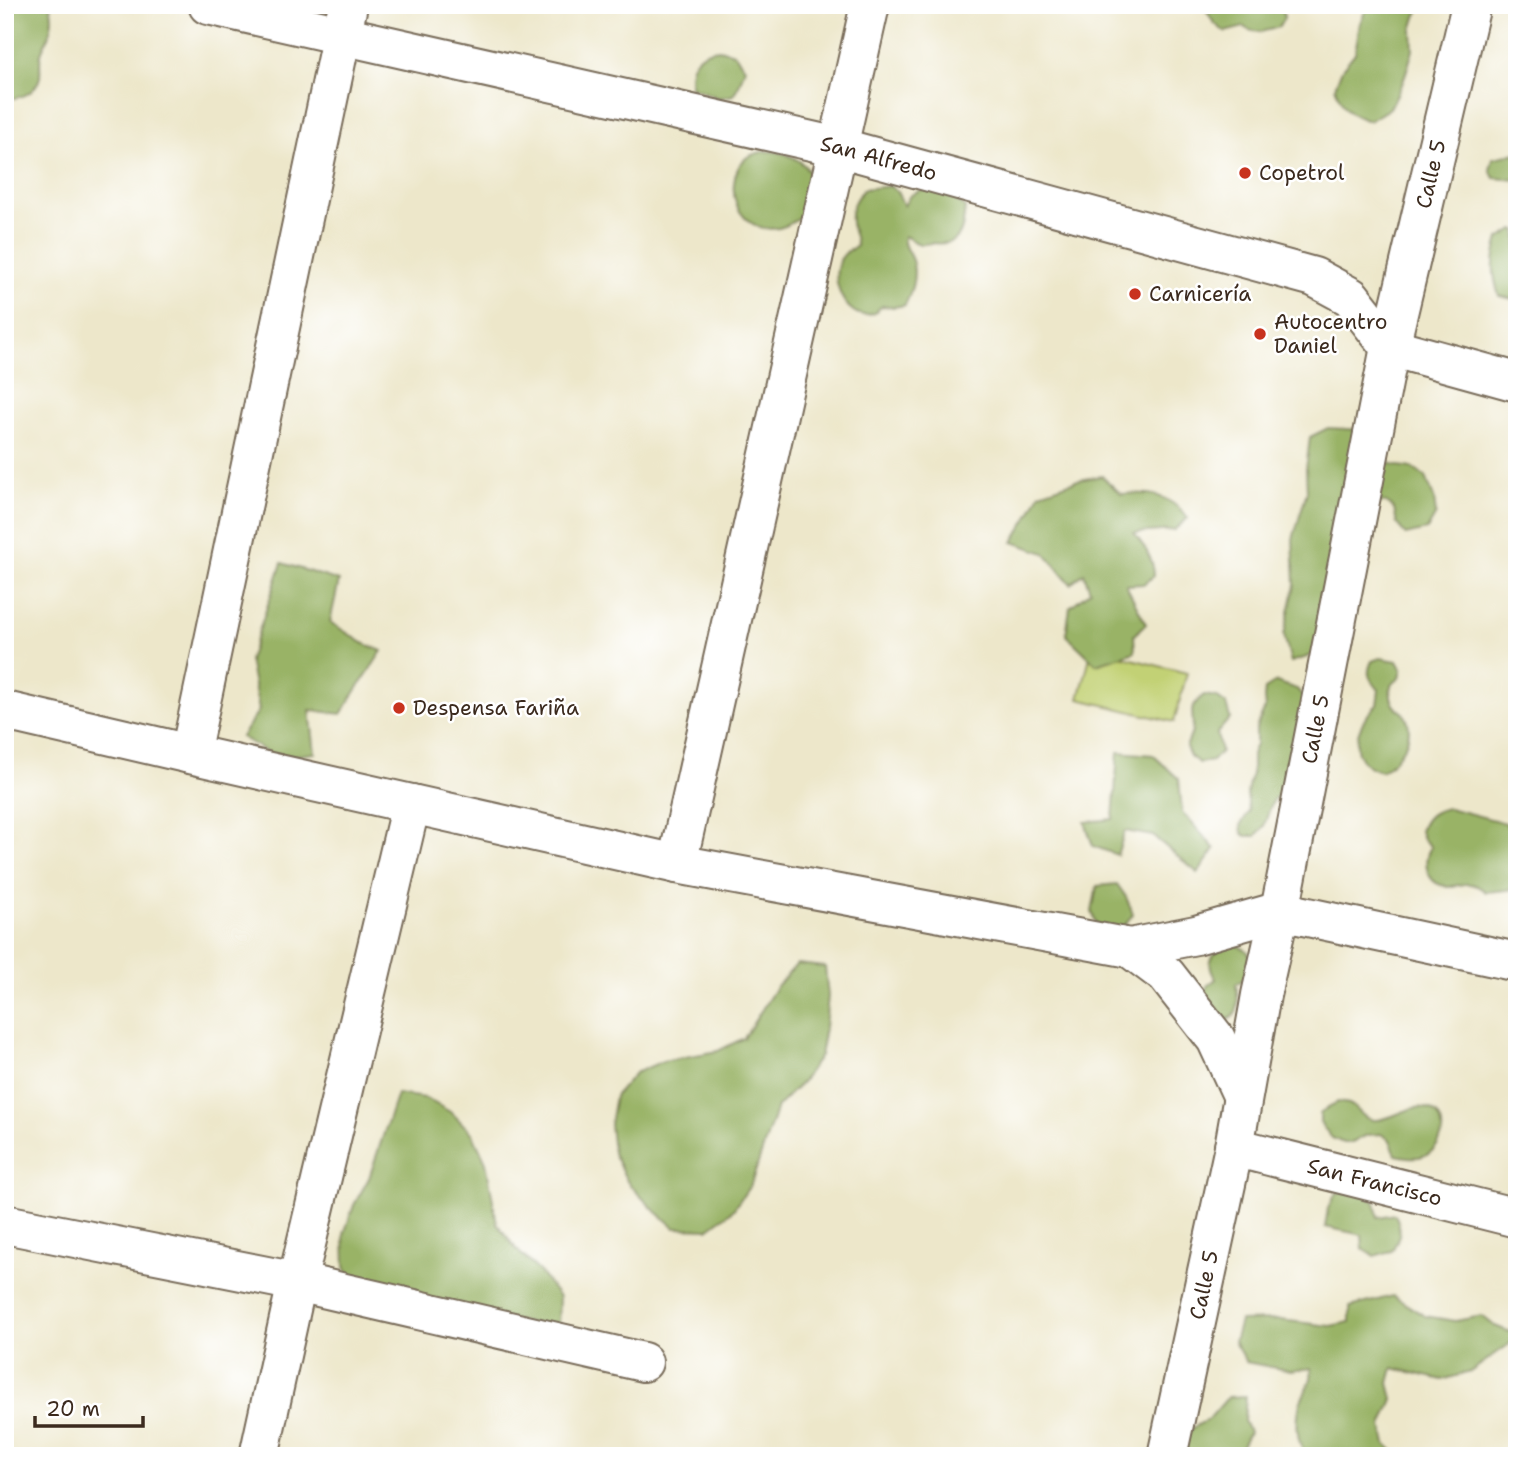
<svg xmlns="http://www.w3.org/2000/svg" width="1522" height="1461" font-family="'Shantell Sans',sans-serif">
	<rect width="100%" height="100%" fill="#fff"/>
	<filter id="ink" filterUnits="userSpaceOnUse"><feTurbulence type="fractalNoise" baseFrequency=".0143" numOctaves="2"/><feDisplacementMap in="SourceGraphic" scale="14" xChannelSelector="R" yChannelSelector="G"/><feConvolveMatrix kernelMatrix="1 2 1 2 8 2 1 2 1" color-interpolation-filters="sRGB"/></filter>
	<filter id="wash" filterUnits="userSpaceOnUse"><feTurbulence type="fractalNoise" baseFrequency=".00686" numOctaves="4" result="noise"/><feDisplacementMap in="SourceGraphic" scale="28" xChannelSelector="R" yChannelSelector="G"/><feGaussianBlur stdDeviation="1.57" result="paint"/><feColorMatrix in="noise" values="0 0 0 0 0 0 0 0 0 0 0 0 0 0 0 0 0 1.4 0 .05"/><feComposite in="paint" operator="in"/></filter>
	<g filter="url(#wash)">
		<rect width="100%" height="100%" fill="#ede7ca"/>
		<!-- green -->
		<polygon fill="#c2d174" stroke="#7e7e49" stroke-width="2" points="1092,649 1187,673 1174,722 1079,699"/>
		<!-- forest -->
		<g fill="#99b366" stroke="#6a6e42" stroke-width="2">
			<path d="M5 5H50C54 18 51 32 45 44 44 47 41 51 41 54 39 61 41 69 40 77 36 93 21 99 5 99Z"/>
			<path d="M1203 5H1283L1284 18 1279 27C1266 31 1255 35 1244 27L1225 32 1214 23Z"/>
			<path d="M1368 5H1420L1412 30 1413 50 1403 82 1390 108 1369 121C1347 114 1343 108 1335 87L1342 69 1355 53 1360 23Z"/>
			<path d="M719 49 734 53 745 68 739 85 733 95 719 98 691 87C687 65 696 51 719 49Z"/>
			<path d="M765 151C784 151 806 159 812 179 813 184 811 190 810 195 807 212 796 224 779 228 751 233 731 210 734 183 735 174 738 165 745 159 750 154 758 153 765 151Z"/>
			<polygon points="1517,153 1517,180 1494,178 1490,170 1493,158"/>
			<path d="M890 186 897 192 904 206C906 202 907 199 910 196 928 181 952 195 965 208 962 233 961 247 932 243 928 243 924 245 920 244 915 243 910 238 904 236 902 248 911 253 913 264 916 277 911 294 905 305L894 307 882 306C879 308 877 311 874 313 845 328 816 261 856 247 857 240 855 238 853 231 847 215 853 200 864 189Z"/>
			<path d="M1514 230H1517V300L1499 296C1492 274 1492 261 1499 239Z"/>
			<polygon points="1328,428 1365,430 1375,458 1398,466 1412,468 1426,477 1434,498 1436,514 1427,530 1406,535 1397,524 1394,509 1386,503 1373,501 1323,646 1307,657 1291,662 1284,635 1295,585 1293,539 1307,491 1306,469 1310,437"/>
			<path d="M1102 476 1121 494C1150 492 1168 493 1188 518L1174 530 1134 533C1144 546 1154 559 1154 576L1143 584 1126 585 1146 624 1134 635 1135 652 1096 664 1066 635 1070 607 1090 591 1084 573 1071 584 1045 553 1013 542 1027 519 1040 493 1078 480Z"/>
			<polygon points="282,563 339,581 330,622 363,643 382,651 341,714 310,710 315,753 277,758 241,737 259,710 249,660"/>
			<path d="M1380 658 1397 661 1402 670 1400 678 1391 685C1390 693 1390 700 1395 706 1400 712 1400 708 1404 714 1418 735 1399 760 1381 771 1344 762 1355 724 1377 705L1379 690C1370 679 1365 675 1372 661Z"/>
			<polygon points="1276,682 1297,689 1306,700 1295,739 1291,749 1290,761 1284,769 1284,791 1274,799 1270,808 1264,826 1256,836 1246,836 1242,833 1241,824 1249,812 1247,794 1249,782 1252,774 1252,754 1256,744 1256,728 1265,708 1264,699 1265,689"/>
			<path d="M1204 695 1216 697 1226 704 1230 718 1217 733 1221 752 1212 761 1199 763 1190 756 1186 747C1188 742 1191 736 1192 731 1196 711 1184 712 1204 695Z"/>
			<polygon points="1118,752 1153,755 1179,779 1182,812 1215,849 1198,873 1153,836 1125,831 1117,855 1093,846 1085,822 1113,819"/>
			<path d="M1449 808 1506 823 1511 834 1517 839V889L1486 892C1481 888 1476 884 1470 884 1463 883 1455 887 1447 886 1427 885 1421 861 1431 847L1423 839 1420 831C1425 816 1434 810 1449 808Z"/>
			<polygon points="1117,884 1126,897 1133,914 1118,933 1097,925 1092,912 1097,886"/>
			<path d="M1235 945 1245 949 1252 957C1250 970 1248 978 1236 984 1238 1003 1243 1017 1219 1023L1205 994 1207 986 1216 979C1203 961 1215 947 1235 945Z"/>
			<polygon points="797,964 825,967 828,996 825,1027 820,1056 802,1082 777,1107 751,1184 733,1210 708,1229 675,1228 651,1207 628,1183 613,1153 610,1124 615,1096 635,1073 663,1061 718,1051 744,1038 776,987"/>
			<polygon points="397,1094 425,1098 452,1113 473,1134 486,1162 497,1223 517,1250 539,1271 559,1297 558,1328 358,1293 345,1267 344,1234 354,1205 369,1178"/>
			<path d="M1338 1102C1342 1103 1346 1103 1349 1104 1360 1109 1363 1121 1376 1120 1393 1120 1412 1102 1429 1109 1451 1118 1443 1150 1423 1156 1415 1159 1405 1157 1396 1155L1390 1140 1381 1134 1367 1135 1352 1143H1343L1332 1138 1320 1123V1114L1328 1107Z"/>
			<path d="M1358 1191 1375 1202 1378 1217 1395 1214C1403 1231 1400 1235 1392 1251L1374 1256 1363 1249 1362 1235 1325 1227 1328 1208 1336 1193Z"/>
			<path d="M1393 1296 1425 1316 1455 1321 1482 1316 1495 1326 1513 1333 1511 1343 1470 1372 1442 1380 1393 1368 1389 1383 1393 1399 1382 1426 1386 1444 1398 1456H1307C1295 1444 1296 1416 1301 1401 1305 1390 1314 1380 1311 1368L1291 1371 1246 1362 1234 1342 1240 1321 1280 1320 1330 1326 1350 1322V1307Z"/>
			<polygon points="1246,1396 1244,1421 1249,1432 1239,1452 1239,1456 1173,1456 1192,1428 1209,1419 1228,1397"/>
		</g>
	</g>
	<g filter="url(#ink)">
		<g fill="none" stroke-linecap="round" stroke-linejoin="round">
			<defs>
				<g id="minor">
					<path id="s1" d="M208 5 838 147 1314 277 1351 297 1390 347 1517 382"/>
					<polyline points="5,711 190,754 677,864 1130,948 1196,935 1280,911 1517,962"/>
					<polyline points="190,754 348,5"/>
					<polyline points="677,864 870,5"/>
					<polyline points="1130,948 1166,975 1216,1039 1242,1095"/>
					<path id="s2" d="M1234 1147 1517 1218"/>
					<polyline points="5,1224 297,1282 643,1362"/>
					<polyline points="259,1456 297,1282 411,804"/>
					<path id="s3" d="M1167 1456 1234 1147 1261 995 1280 911 1390 347 1471 5"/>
				</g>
			</defs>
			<!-- minor casing -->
			<use href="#minor" stroke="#796c5a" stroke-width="42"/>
			<!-- minor -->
			<use href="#minor" stroke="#fff" stroke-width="38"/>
		</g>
	</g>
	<!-- markers -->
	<g fill="#c8321e" stroke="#fff" stroke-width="2.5">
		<circle cx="1245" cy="173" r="7"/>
		<circle cx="1135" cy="294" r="7"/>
		<circle cx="1260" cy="334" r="7"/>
		<circle cx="399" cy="708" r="7"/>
	</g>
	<g text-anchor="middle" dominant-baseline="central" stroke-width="5" stroke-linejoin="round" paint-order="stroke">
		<!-- street labels -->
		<g font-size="21" fill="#3b2a1e" stroke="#fff">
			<text stroke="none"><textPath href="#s1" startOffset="688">San Alfredo</textPath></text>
			<text stroke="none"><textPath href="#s3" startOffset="1309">Calle 5</textPath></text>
			<text stroke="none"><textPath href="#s3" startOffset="742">Calle 5</textPath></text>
			<text stroke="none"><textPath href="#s2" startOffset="145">San Francisco</textPath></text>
			<text stroke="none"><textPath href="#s3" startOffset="175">Calle 5</textPath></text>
		</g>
		<!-- poi labels -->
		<g font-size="21" fill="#3b2a1e" stroke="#fff" text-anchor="start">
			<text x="1259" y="173">Copetrol</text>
			<text x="1149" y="294">Carnicería</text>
			<text x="1274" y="322">Autocentro<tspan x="1274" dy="24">Daniel</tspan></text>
			<text x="413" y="708">Despensa Fariña</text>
		</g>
	</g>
	<!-- margin -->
	<rect width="1522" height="1461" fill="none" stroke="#fff" stroke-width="28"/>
	<!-- scale -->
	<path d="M35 1416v10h108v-10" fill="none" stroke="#3b2a1e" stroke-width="3.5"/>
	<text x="46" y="1416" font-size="21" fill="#3b2a1e" stroke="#ffffff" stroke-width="5" paint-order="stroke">20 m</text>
</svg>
